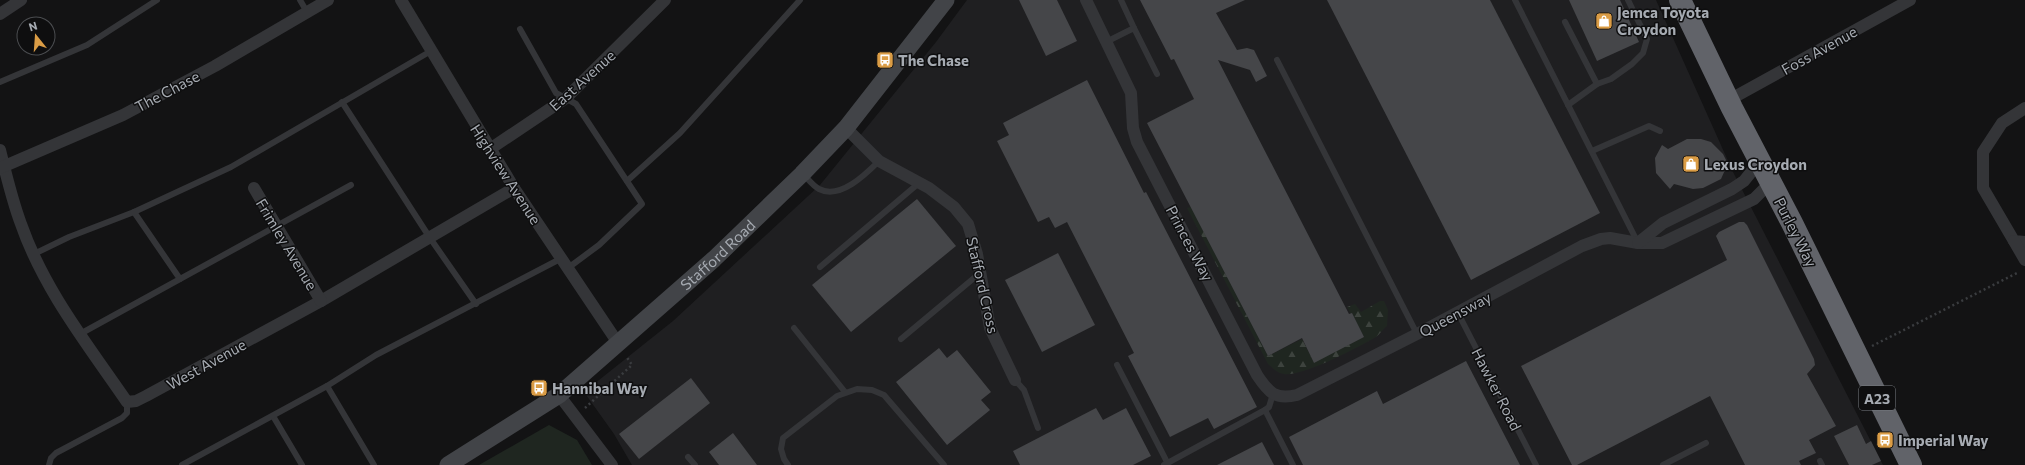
<svg xmlns="http://www.w3.org/2000/svg" width="2025" height="465" font-family="Commissioner,sans-serif">
	<defs>
		<pattern id="forest-firs" width="22" height="20" patternUnits="userSpaceOnUse"><rect width="22" height="20" fill="#1f2620"/><path d="M5 1l3.5 6h-7zM16 11l3.5 6h-7z" fill="#3d433e"/></pattern>
	</defs>
	<rect width="100%" height="100%" fill="#131314"/>
	<!-- built -->
	<polygon fill="#1f1f21" points="967,0 1656,0 1733,172 1883,465 632,465 614,434 584,392 673,321 820,185 936,42"/>
	<!-- green -->
	<polygon fill="#1f2620" points="549,425 577,440 592,465 479,465"/>
	<!-- forest -->
	<path fill="url(#forest-firs)" d="M1191 207 1268 356 1302 339 1314 362 1364 337 1347 307 1355 304 1361 312 1380 301H1384L1388 310 1387 326C1383 329 1380 334 1376 337 1359 347 1302 377 1284 374 1277 373 1273 368 1268 364L1187 208Z"/>
	<!-- building -->
	<g fill="#454649">
		<polygon points="1019,0 1057,0 1077,41 1046,56"/>
		<polygon points="1140,0 1245,0 1216,13 1237,50 1247,48 1254,50 1267,76 1256,82 1250,70 1218,60 1349,314 1352,313 1364,337 1314,363 1302,338 1268,356 1147,123 1194,99 1174,59 1171,60"/>
		<polygon points="1327,0 1490,0 1600,213 1471,280"/>
		<polygon points="1569,0 1620,0 1639,42 1597,61"/>
		<polygon points="1087,80 1144,193 1146,192 1257,407 1214,429 1208,418 1170,437 1128,356 1134,353 1067,222 1055,228 1049,217 1038,222 997,141 1009,135 1003,123"/>
		<polygon points="1687,139 1701,139 1711,142 1723,154 1727,162 1725,170 1721,179 1703,188 1693,189 1674,184 1670,189 1656,173 1655,158 1662,145 1668,149"/>
		<polygon points="917,199 956,246 851,332 812,285"/>
		<polygon points="1739,222 1744,222 1747,225 1814,359 1815,365 1807,374 1836,426 1809,440 1816,453 1799,461 1801,465 1745,465 1710,396 1577,465 1572,465 1521,366 1727,260 1716,236 1719,232"/>
		<polygon points="1058,253 1095,325 1042,352 1005,280"/>
		<polygon points="939,348 947,358 957,350 991,392 981,400 990,410 947,445 896,382"/>
		<polygon points="1466,361 1520,465 1303,465 1289,437 1377,391 1383,404"/>
		<polygon points="691,378 710,403 639,459 619,434"/>
		<polygon points="1096,408 1103,420 1126,408 1151,456 1133,465 1020,465 1013,451"/>
		<polygon points="1857,425 1866,444 1871,441 1881,461 1872,465 1849,465 1834,436"/>
		<polygon points="733,433 757,465 719,465 709,452"/>
		<polygon points="1262,442 1274,465 1217,465"/>
	</g>
	<g fill="none" stroke-linecap="round" stroke-linejoin="round">
		<!-- path -->
		<g stroke="#3a3c3f" stroke-width="2.5" stroke-dasharray="2 3" stroke-linecap="butt">
			<polyline points="1872,346 2019,272"/>
			<polyline points="585,408 632,365 626,356"/>
		</g>
		<!-- lane -->
		<g stroke="#343538" stroke-width="6">
			<polyline points="300,0 307,12"/>
			<polyline points="1121,0 1134,28"/>
			<polyline points="1515,0 1638,243"/>
			<polyline points="1565,22 1597,84"/>
			<polyline points="520,29 556,93 576,104 642,204 599,245 568,268"/>
			<polyline points="1106,42 1134,28 1157,74"/>
			<polyline points="1277,60 1417,334"/>
			<polyline points="0,82 87,45 157,0"/>
			<polyline points="342,102 430,238 476,304"/>
			<polyline points="1568,105 1597,84 1611,79 1632,64 1643,53 1647,39 1628,0"/>
			<polyline points="1592,151 1649,126 1660,131"/>
			<path d="M803 174C808 179 813 186 819 189 840 200 866 174 879 161"/>
			<polyline points="627,181 680,133 800,0"/>
			<polyline points="134,212 180,279"/>
			<polyline points="34,254 69,237 134,212 231,167 431,51"/>
			<polyline points="820,267 919,183"/>
			<polyline points="1458,313 1536,465"/>
			<polyline points="794,328 845,392"/>
			<polyline points="80,334 351,185"/>
			<polyline points="901,339 980,273"/>
			<polyline points="1117,365 1167,462"/>
			<polyline points="1015,380 1024,390 1038,428"/>
			<polyline points="327,386 374,465"/>
			<polyline points="1273,394 1269,407 1265,410 1293,465"/>
			<polyline points="273,416 302,465"/>
			<polyline points="688,457 695,465"/>
			<polyline points="1820,461 1822,465"/>
			<polyline points="49,465 51,458 56,453 122,418 127,413 127,402"/>
			<polyline points="182,465 327,386 376,355 562,258"/>
			<polyline points="788,465 784,459 781,449 783,438 837,396 857,389 872,390 884,395 944,465"/>
			<polyline points="1164,465 1265,410"/>
			<polyline points="1663,465 1706,443"/>
		</g>
		<!-- street -->
		<g stroke="#343538" stroke-width="12">
			<polyline points="401,0 514,188 618,343"/>
			<path d="M1086 0 1131 93 1133 128 1137 142 1257 375C1269 393 1275 400 1297 395L1417 334 1582 246 1601 239 1610 238 1638 243H1662L1754 199 1770 183"/>
			<polyline points="0,14 21,0"/>
			<polyline points="1729,100 1910,0"/>
			<polyline points="2025,108 2002,123 1983,152 1983,188 2014,241 2025,242"/>
			<polyline points="846,128 879,161 929,188 954,207 968,224 977,254 990,328 1015,380"/>
			<polyline points="490,149 566,98 665,0"/>
			<path d="M0 150C6 174 12 200 21 224 44 290 88 345 127 402L136 401 146 396 321 301 514 188"/>
			<polyline points="0,168 123,115 215,66 328,0"/>
			<polyline points="254,188 321,301"/>
			<polyline points="2014,241 2025,260"/>
			<polyline points="1638,243 1663,223 1732,189 1744,181 1760,161"/>
			<polyline points="559,395 612,465"/>
		</g>
		<!-- secondary -->
		<path stroke="#424448" stroke-width="17" id="s1" d="M448 465 559 395 714 259 802 174 846 128 946 0"/>
		<!-- highway -->
		<polyline stroke="#616369" stroke-width="22" points="1680,0 1732,108 1792,223 1911,465"/>
	</g>
	<!-- icons -->
	<defs>
		<symbol id="shop-square" viewBox="-11 -11 22 22"><rect x="-9" y="-9" width="18" height="18" rx="4" fill="#da9c45" stroke="#0e0e0f"/><path d="M-5-2.5h2.3a2.7 3.5 0 0 1 5.4 0H5L5.5 6h-11ZM-1.5-2.5h3a1.5 2.3 0 0 0-3 0Z" fill="#fff"/></symbol>
		<symbol id="bus-square" viewBox="-11 -11 22 22"><rect x="-9" y="-9" width="18" height="18" rx="4" fill="#da9c45" stroke="#0e0e0f"/><path d="M-5-6H5V4H4V6H2V4H-2V6H-4V4H-5ZM-3.5-4V0h7V-4ZM-3.5 1.2v1.5H-2V1.2ZM2 1.2v1.5H3.5V1.2Z" fill="#fff"/></symbol>
	</defs>
	<g fill-rule="evenodd">
		<use href="#shop-square" x="1594" y="11" width="20" height="20"/>
		<use href="#bus-square" x="875" y="50" width="20" height="20"/>
		<use href="#shop-square" x="1681" y="154" width="20" height="20"/>
		<use href="#bus-square" x="529" y="378" width="20" height="20"/>
		<use href="#bus-square" x="1875" y="430" width="20" height="20"/>
	</g>
	<g text-anchor="middle" dominant-baseline="central" stroke-width="3" stroke-linejoin="round" paint-order="stroke">
		<!-- shield labels -->
		<rect fill="#0e0e0f" stroke="#787c81" stroke-width="1" x="1859" y="386" width="36" height="24" rx="3"/>
		<g font-size="14" font-weight="bold" fill="#a6abb2">
			<text x="1877" y="398">A23</text>
		</g>
		<!-- poi labels -->
		<g font-size="15" font-weight="bold" fill="#a6abb2" stroke="#0e0e0f" text-anchor="start">
			<text x="1617" y="12">Jemca Toyota<tspan x="1617" dy="17">Croydon</tspan></text>
			<text x="898" y="60">The Chase</text>
			<text x="1704" y="164">Lexus Croydon</text>
			<text x="552" y="388">Hannibal Way</text>
			<text x="1898" y="440">Imperial Way</text>
		</g>
		<!-- street labels -->
		<g font-size="15" fill="#a6abb2" stroke="#0e0e0f">
			<text transform="translate(1819 50) rotate(-29)">Foss Avenue</text>
			<text transform="translate(582 80) rotate(-42)">East Avenue</text>
			<text transform="translate(167 91) rotate(-28)">The Chase</text>
			<text transform="translate(506 174) rotate(57)">Highview Avenue</text>
			<text transform="translate(1796 232) rotate(63)">Purley Way</text>
			<text transform="translate(1190 243) rotate(62)">Princes Way</text>
			<text transform="translate(287 244) rotate(59)">Frimley Avenue</text>
			<text stroke="none"><textPath href="#s1" startOffset="343">Stafford Road</textPath></text>
			<text transform="translate(983 285) rotate(77)">Stafford Cross</text>
			<text transform="translate(1455 314) rotate(-28)">Queensway</text>
			<text transform="translate(206 364) rotate(-29)">West Avenue</text>
			<text transform="translate(1497 389) rotate(63)">Hawker Road</text>
		</g>
	</g>
	<!-- north arrow -->
	<g transform="translate(36 36) rotate(343)"><circle r="19" fill="#0e0e0f" stroke="#4b4d50"/>
	<path d="M0-3L7 15L0 10L-7 15Z" fill="#da9c45"/>
	<text y="-6" font-size="11" font-weight="bold" text-anchor="middle" fill="#a6abb2">N</text>
	</g>
</svg>
